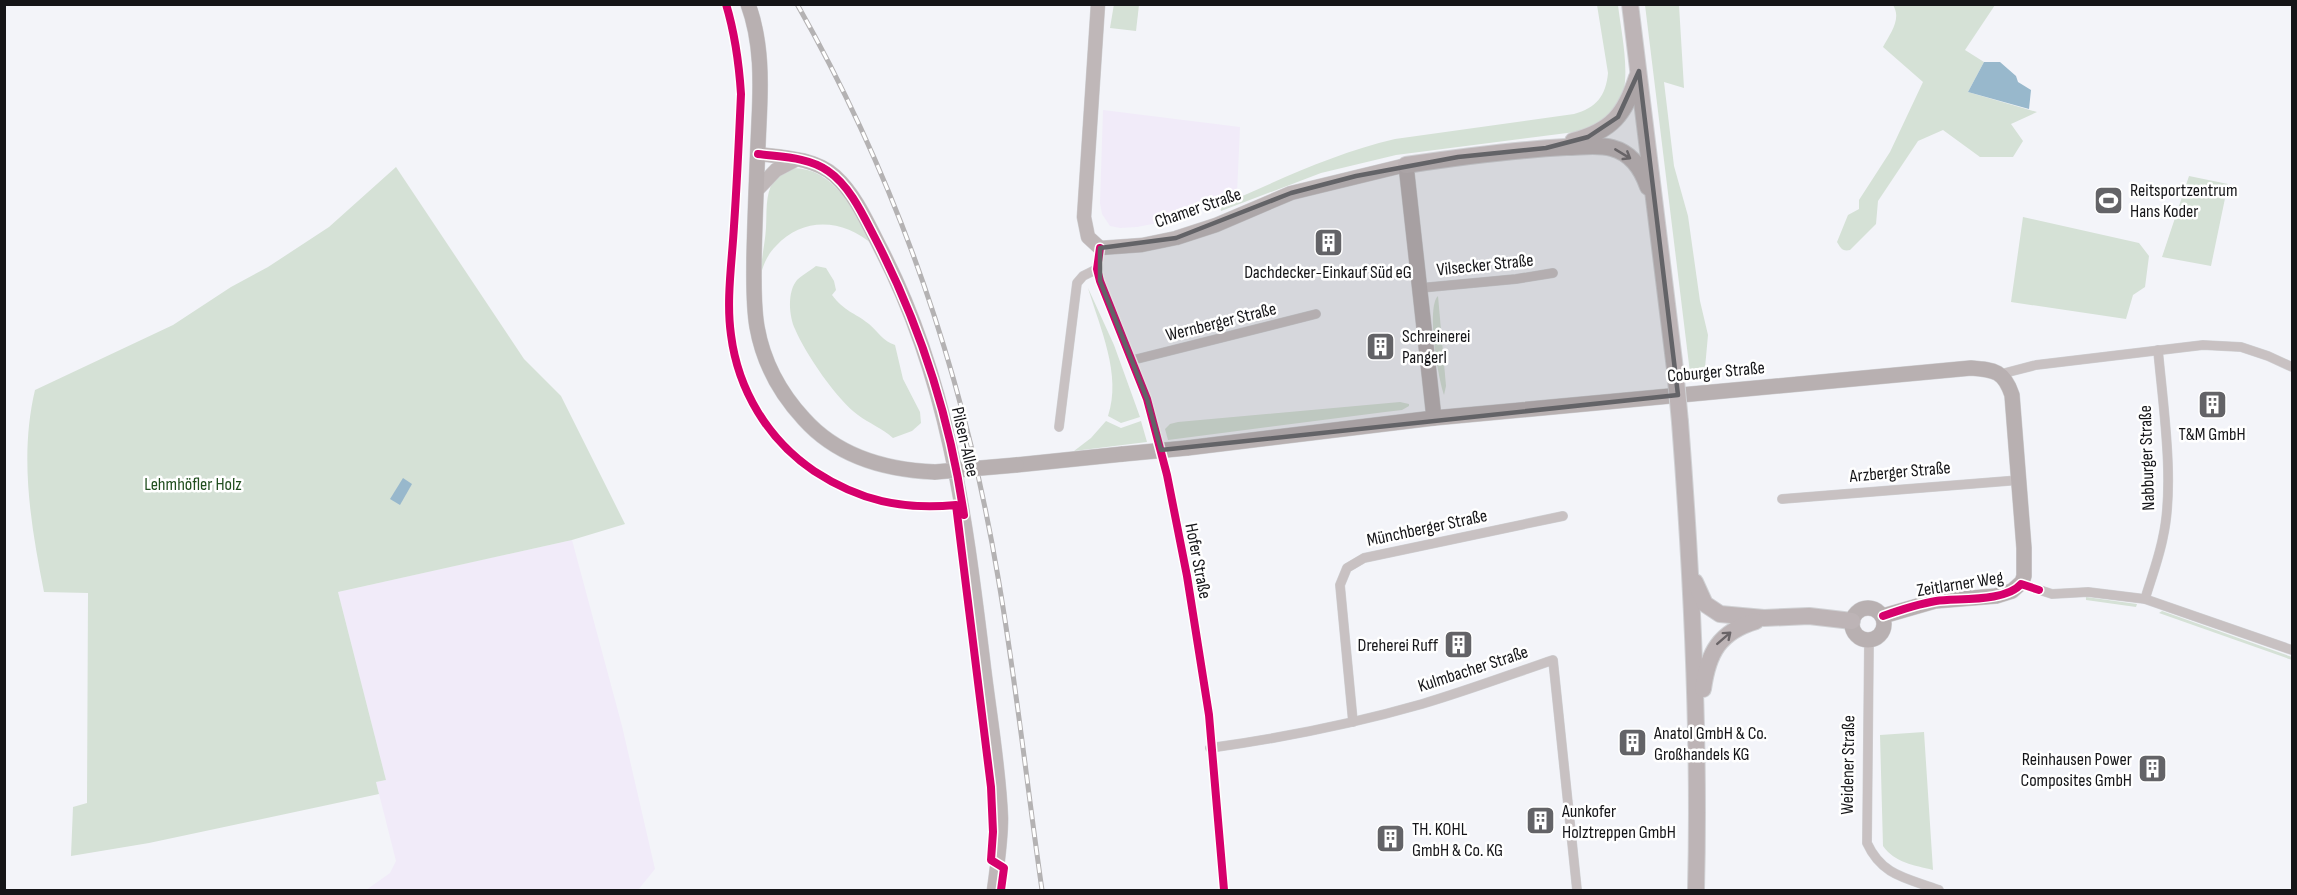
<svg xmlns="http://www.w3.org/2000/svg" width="2297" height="895" font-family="'Sofia Sans Condensed',sans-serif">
	<rect width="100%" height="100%" fill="#f3f4f9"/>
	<!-- commercial -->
	<g fill="#f1ebf9">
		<polygon points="1103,110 1240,127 1237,194 1163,222 1137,227 1120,228 1110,226 1102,214 1100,203"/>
		<polygon points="572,540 622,726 655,869 638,890 366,890 390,873 396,861 376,782 386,780 338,592"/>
	</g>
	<!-- green -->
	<g fill="#d5e1d6">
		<polygon points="1114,4 1139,5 1136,31 1110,28"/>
		<path d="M1597 5H1618C1621 33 1633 81 1618 107 1611 120 1589 128 1575 132L1396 155 1321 173 1221 211 1220 206C1277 181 1334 153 1395 139L1574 114C1596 108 1606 96 1608 73Z"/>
		<polygon points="1645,5 1679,5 1684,88 1664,82 1674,166 1688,216 1700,301 1708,335 1704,379 1691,381"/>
		<path d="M1893 5H1995L1965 50 1984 62 1968 92 2037 112 2011 124 2023 141 2013 157H1980L1943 130 1918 141 1878 201 1876 224 1850 250C1842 252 1840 247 1837 242L1848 215 1859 209V200L1890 152 1923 82 1883 47C1890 34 1902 19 1893 5Z"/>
		<path d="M396 167 524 359 561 396 625 524 572 540 338 592 386 780 376 782 379 794 149 843 71 856 73 807 87 803 88 593 44 592C31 526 19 457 35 390L173 325 231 287 268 267 329 227Z"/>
		<path d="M792 168C836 168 855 213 873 245 844 219 803 216 776 246 768 254 763 264 761 275 761 258 765 244 766 228 767 213 765 195 773 182 778 174 784 172 792 168Z"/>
		<polygon points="2189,176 2228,184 2211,266 2162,257"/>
		<polygon points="2023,217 2139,243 2149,256 2145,287 2133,295 2126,319 2011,302"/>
		<path d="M816 266 826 268 834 281 836 290 832 295C845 312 854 312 869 324 878 332 883 341 895 345L903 379 920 412 921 423 912 431 893 438C882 428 870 424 858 415 837 400 805 353 795 329 789 316 787 292 797 280 802 275 810 271 816 266Z"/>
		<path d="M1088 288 1114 345 1140 417 1121 423 1108 416C1122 375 1100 328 1088 288Z"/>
		<path d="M1438 296 1446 386 1444 395C1438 379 1426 307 1438 296Z"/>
		<polygon points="1400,402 1409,404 1409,406 1402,410 1385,412 1168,440 1165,429 1170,424 1178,422"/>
		<polygon points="1106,421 1121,428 1141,421 1147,442 1074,451 1091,438"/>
		<polygon points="2086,597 2137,604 2136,607 2086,600"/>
		<polygon points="2162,611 2292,657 2292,660 2159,613"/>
		<path d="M1924 732 1933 870C1914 865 1895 863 1883 846L1880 735Z"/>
	</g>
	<!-- water -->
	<g fill="#98b8cc">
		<polygon points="1984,62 2000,62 2016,76 2018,82 2031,90 2029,109 1968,92"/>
		<polygon points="403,478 412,484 400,505 390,499"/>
	</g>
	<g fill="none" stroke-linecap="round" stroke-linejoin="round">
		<defs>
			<g id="street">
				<polyline points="1100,248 1097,269 1100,281 1147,399 1167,475 1187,576 1209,715 1224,890"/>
				<polyline points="1420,288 1516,279 1553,273"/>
				<polyline points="1133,360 1316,314"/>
				<polyline points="2001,374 2036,365 2203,345 2241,347 2268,356 2292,367"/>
				<polyline points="1059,427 1077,283 1083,276 1097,269"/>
				<polyline points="1782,499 2020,480"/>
				<polyline points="2021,584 2052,594 2088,592 2145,599 2292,650"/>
				<path d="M2145 599C2151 579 2159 558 2163 537 2175 484 2163 405 2158 350"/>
				<path d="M1869 640 1867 843C1882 876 1907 878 1939 890"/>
				<polyline points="1353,722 1340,585 1347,568 1364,558 1563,516"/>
				<path d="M1210 748C1282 738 1352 724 1422 704 1466 691 1509 675 1553 660L1577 890"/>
			</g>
			<g id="secondary">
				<polyline points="1098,4 1084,217 1088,237 1100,248 1142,245 1176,238 1216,225 1291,193 1406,165"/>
				<path d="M758 154C783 157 815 158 835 176 856 195 868 224 881 249 949 381 965 515 983 660 989 712 999 766 1001 818 1001 842 997 867 994 890"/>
				<polyline points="756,191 776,170 795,160"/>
			</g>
			<g id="primary">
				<path d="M748 4C762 42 761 83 759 122 757 167 755 213 754 258 754 281 753 304 757 327 763 361 780 393 804 419 838 457 885 470 935 472"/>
				<polyline points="1406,165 1434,418"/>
				<path d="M1187 448 1434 418 1971 368C1995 370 2004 371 2012 395L2024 548V576L2022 582 2012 591 1996 596 1935 601 1883 616"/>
				<polyline points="1016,465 1123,454"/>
				<circle cx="1868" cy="624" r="16"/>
			</g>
			<g id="highway">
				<polyline points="1630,4 1675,369"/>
				<path d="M1573 141C1612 131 1625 114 1637 77"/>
				<path d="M1406 165C1459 157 1513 150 1566 147 1581 147 1598 144 1612 148 1631 153 1642 169 1648 187"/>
				<path d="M1680 422C1692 578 1700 734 1696 890"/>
				<polyline points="1695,582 1705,604 1720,614 1764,618 1809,616 1852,621"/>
				<path d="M1703 689C1708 653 1719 632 1756 621"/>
			</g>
		</defs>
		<!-- street casing -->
		<use href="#street" stroke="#d0d1d4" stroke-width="10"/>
		<!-- secondary casing -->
		<use href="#secondary" stroke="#d0d1d4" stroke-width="15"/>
		<!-- primary casing -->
		<use href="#primary" stroke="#d0d1d4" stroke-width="16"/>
		<!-- highway casing -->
		<use href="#highway" stroke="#d0d1d4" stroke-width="18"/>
		<!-- street -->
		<use href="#street" stroke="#c8c1c2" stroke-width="9"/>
		<!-- secondary -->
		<use href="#secondary" stroke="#bfb7b8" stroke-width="14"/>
		<!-- primary -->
		<use href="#primary" stroke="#b8b0b1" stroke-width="15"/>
		<!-- highway -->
		<use href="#highway" stroke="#bdb4b6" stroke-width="16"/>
		<defs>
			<path id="rail" d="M797 4C898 182 964 375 998 577 1016 681 1027 786 1042 890"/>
		</defs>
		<!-- rail casing -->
		<use href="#rail" stroke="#b4b2b3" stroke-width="5"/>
		<!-- rail -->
		<use href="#rail" stroke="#fff" stroke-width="3" stroke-dasharray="9" stroke-linecap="butt"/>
		<defs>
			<g id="primary-bridge">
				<polyline points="1123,454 1187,448"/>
				<polyline points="935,472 1016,465"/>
			</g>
			<polyline id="highway-bridge" points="1675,369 1680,422"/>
		</defs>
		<!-- primary-bridge casing -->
		<use href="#primary-bridge" stroke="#d0d1d4" stroke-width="16" stroke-linecap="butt"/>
		<!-- highway-bridge casing -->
		<use href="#highway-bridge" stroke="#d0d1d4" stroke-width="18" stroke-linecap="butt"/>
		<!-- primary-bridge -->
		<use href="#primary-bridge" stroke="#b8b0b1" stroke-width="15"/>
		<!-- highway-bridge -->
		<use href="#highway-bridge" stroke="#bdb4b6" stroke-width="16"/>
		<defs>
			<g id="cycleway">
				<path d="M726 4C735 34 739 63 741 94 739 139 737 182 734 226 732 262 726 300 731 335 738 390 768 440 814 471 860 501 902 510 956 505L991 787 993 832 991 860 1004 868 1001 890"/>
				<path d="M758 154C780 157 809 157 828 171 850 186 863 215 875 238 920 325 950 418 964 515"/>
				<polyline points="1100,248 1097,269 1100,281 1147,399 1167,475 1187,576 1209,715 1224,890"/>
				<path d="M1883 616C1900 610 1918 604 1936 601 1958 598 2006 602 2021 584L2039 590"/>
			</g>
		</defs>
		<!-- cycleway casing -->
		<use href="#cycleway" stroke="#fff" stroke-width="11"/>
		<!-- cycleway -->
		<use href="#cycleway" stroke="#d6006c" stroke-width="8"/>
	</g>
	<!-- one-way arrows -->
	<defs><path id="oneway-shaft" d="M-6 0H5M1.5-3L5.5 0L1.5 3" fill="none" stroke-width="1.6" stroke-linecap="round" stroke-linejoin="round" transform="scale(1.5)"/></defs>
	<g stroke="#696467">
		<use href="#oneway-shaft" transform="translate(1623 154) rotate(31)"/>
		<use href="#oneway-shaft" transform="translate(1724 638) rotate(-41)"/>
	</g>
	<!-- marked area -->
	<path fill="#636367" fill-opacity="0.2" stroke="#636367" stroke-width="4.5" stroke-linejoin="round" d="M1639 71 1678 395 1161 450 1147 399 1100 281V248L1176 238 1291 193 1356 176 1458 157 1546 148 1588 137 1618 117Z"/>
	<!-- icons -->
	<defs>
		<symbol id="stadium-square" viewBox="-11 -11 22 22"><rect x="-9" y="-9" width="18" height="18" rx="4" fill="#636367" stroke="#fff"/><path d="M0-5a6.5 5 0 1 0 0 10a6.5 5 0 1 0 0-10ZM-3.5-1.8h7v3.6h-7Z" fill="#fff"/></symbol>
		<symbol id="building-square" viewBox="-11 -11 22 22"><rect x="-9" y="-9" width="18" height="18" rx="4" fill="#636367" stroke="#fff"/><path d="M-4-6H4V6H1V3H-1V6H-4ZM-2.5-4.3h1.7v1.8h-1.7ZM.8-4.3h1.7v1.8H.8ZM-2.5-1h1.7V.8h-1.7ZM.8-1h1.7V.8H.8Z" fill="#fff"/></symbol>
	</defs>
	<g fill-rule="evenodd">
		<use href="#stadium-square" x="2092" y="184" width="33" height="33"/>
		<use href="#building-square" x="1312" y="226" width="33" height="33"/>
		<use href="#building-square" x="1364" y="330" width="33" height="33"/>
		<use href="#building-square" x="2196" y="388" width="33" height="33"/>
		<use href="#building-square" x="1442" y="628" width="33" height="33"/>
		<use href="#building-square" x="1616" y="726" width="33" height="33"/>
		<use href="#building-square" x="2136" y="752" width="33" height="33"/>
		<use href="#building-square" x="1524" y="804" width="33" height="33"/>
		<use href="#building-square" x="1374" y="822" width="33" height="33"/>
	</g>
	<g text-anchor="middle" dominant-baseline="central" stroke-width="5" stroke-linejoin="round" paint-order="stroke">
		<!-- poi labels -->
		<g font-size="18" fill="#151518" stroke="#fff" text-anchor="start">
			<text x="2130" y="190">Reitsportzentrum<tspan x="2130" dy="21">Hans Koder</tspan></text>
			<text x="1328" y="272" text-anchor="middle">Dachdecker-Einkauf Süd eG</text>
			<text x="1402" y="336">Schreinerei<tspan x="1402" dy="21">Pangerl</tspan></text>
			<text x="2212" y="434" text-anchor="middle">T&amp;M GmbH</text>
			<text x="1438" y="645" text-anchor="end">Dreherei Ruff</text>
			<text x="1654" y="733">Anatol GmbH &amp; Co.<tspan x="1654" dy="21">Großhandels KG</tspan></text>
			<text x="2132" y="759" text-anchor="end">Reinhausen Power<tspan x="2132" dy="21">Composites GmbH</tspan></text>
			<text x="1562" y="811">Aunkofer<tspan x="1562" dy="21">Holztreppen GmbH</tspan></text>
			<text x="1412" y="829">TH. KOHL<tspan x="1412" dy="21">GmbH &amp; Co. KG</tspan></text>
		</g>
		<!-- street labels -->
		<g font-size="18" fill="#151518" stroke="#fff">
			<text transform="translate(1198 208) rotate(-19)">Chamer Straße</text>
			<text transform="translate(1485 265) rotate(-6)">Vilsecker Straße</text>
			<text transform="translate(1221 322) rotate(-14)">Wernberger Straße</text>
			<text transform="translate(1716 372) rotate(-5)">Coburger Straße</text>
			<text transform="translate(965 442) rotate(77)">Pilsen-Allee</text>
			<text transform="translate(2147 458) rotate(-92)">Nabburger Straße</text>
			<text transform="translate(1900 472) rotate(-5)">Arzberger Straße</text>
			<text transform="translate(1427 528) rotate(-12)">Münchberger Straße</text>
			<text transform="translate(1198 561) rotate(79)">Hofer Straße</text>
			<text transform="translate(1960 584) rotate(-9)">Zeitlarner Weg</text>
			<text transform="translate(1473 669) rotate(-18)">Kulmbacher Straße</text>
			<text transform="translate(1848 765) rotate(-89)">Weidener Straße</text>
		</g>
		<!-- park labels -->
		<g font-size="18" fill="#204e1e" stroke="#fff">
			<text x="193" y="484">Lehmhöfler Holz</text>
		</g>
	</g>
	<!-- border -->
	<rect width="2297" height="895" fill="none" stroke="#151518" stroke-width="12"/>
</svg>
